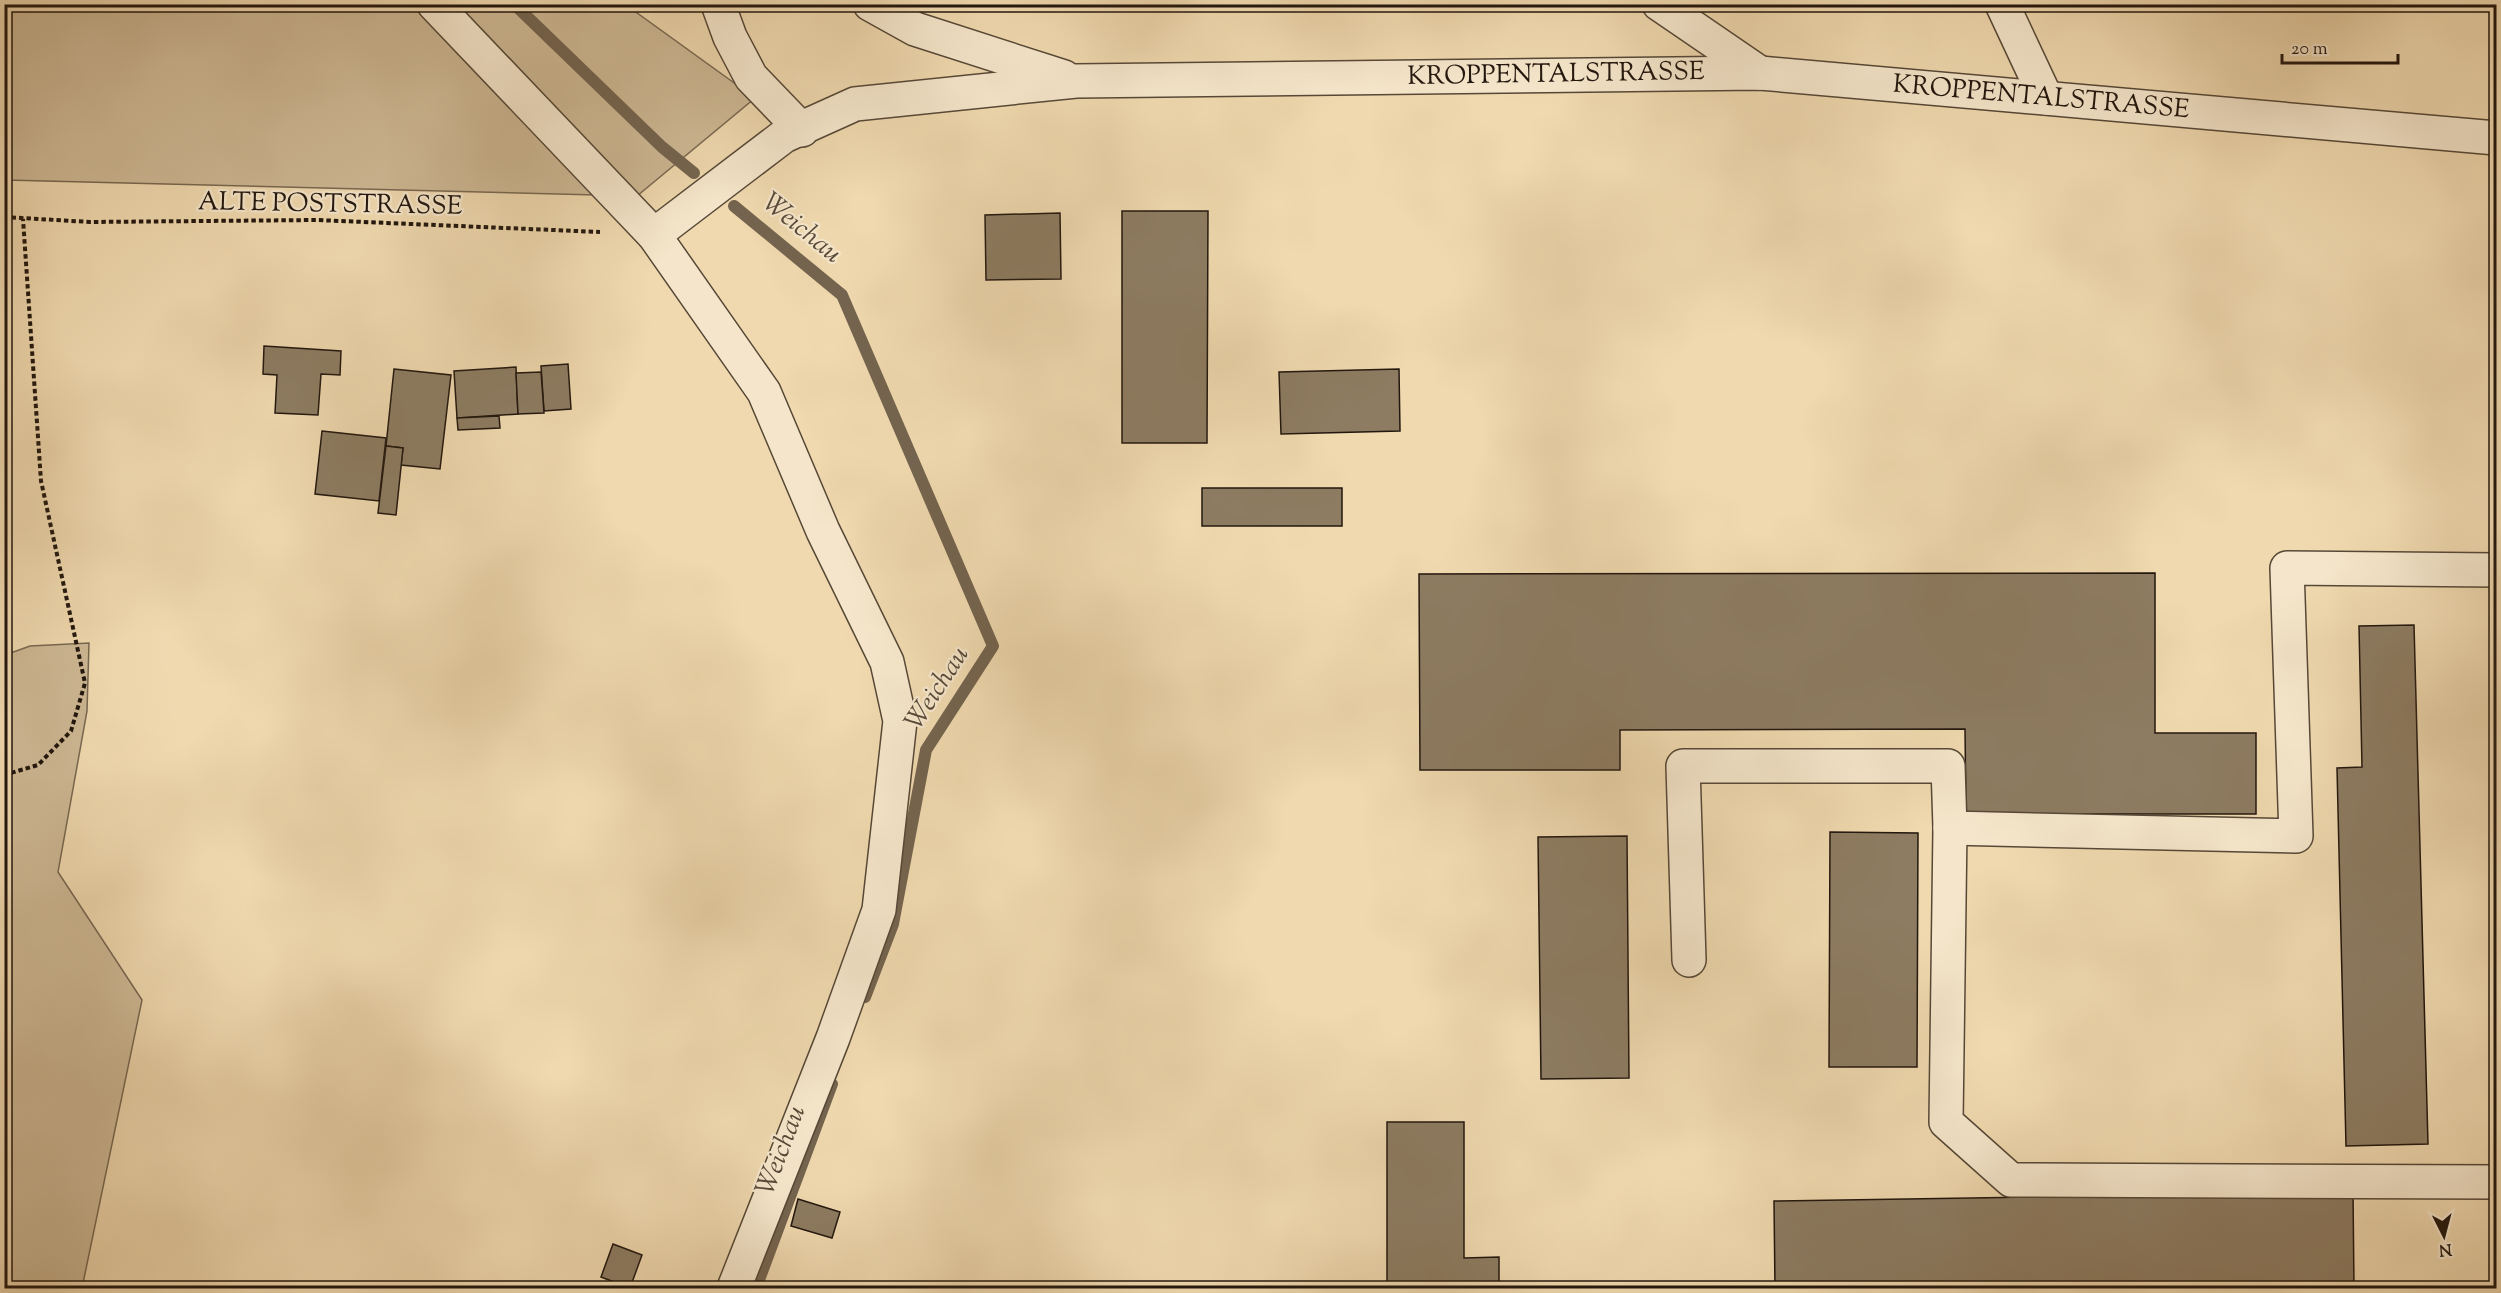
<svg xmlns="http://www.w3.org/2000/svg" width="2501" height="1293" font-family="'Sorts Mill Goudy',serif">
	<rect width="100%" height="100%" fill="#f0d9af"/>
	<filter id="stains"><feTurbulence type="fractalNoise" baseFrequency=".00333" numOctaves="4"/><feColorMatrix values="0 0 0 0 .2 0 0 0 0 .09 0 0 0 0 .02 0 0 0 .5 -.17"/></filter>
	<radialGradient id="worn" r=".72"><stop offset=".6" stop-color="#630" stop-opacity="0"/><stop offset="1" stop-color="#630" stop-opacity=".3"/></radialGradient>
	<!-- green -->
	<g fill="#cdb894" stroke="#786852" stroke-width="1.5">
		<polygon points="5,5 626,5 755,98 637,196 5,180"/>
		<polygon points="89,643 87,711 58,872 142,1000 82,1288 5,1288 5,655 30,646"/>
	</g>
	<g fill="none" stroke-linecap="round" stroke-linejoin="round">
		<!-- stream -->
		<g stroke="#74644f" stroke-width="12">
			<polyline points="514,4 662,147 694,173"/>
			<polyline points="734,206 842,295 993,646 926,750 893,924 865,997"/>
			<polyline points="756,1288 832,1084"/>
		</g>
	</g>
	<!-- building -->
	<g fill="#8d7c62" stroke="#22170f" stroke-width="1.5">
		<polygon points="1122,211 1208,211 1207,443 1122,443"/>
		<polygon points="1060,213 1061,279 986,280 985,215"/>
		<polygon points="264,346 341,351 340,375 321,374 318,415 275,413 277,375 263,374"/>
		<polygon points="568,364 571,409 544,411 541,366"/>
		<polygon points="516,367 518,414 457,418 454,371"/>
		<polygon points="394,369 451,375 440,469 401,465 403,448 386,446"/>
		<polygon points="1399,369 1400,431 1281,434 1279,372"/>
		<polygon points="541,372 544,413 518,414 516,373"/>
		<polygon points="499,416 500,428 458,430 457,418"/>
		<polygon points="322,431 386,438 379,501 315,494"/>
		<polygon points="386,446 403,448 396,515 378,513"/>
		<rect x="1202" y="488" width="140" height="38"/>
		<polygon points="2155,573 2155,733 2256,733 2256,814 1966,814 1965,729 1620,730 1620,770 1420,770 1419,574"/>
		<polygon points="2414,625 2428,1144 2346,1146 2337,768 2362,767 2359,626"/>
		<polygon points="1830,832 1918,833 1917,1067 1829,1067"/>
		<polygon points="1627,836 1629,1078 1541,1079 1538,837"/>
		<polygon points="1387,1122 1464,1122 1464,1258 1499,1257 1499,1288 1387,1288"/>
		<polygon points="2353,1192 2354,1288 1775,1288 1774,1201"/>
		<polygon points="798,1199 840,1212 832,1238 791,1226"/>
		<polygon points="613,1244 642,1255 630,1288 601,1277"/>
	</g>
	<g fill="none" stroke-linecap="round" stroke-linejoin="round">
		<defs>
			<g id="minor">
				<polyline points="434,4 654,235 764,392 823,531 887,662 900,721 879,910 833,1038 734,1288"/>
				<polyline points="718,4 730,37 751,77 802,130"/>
				<polyline points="870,4 915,29 1064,77"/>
				<polyline points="1659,4 1760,73"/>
				<polyline points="2002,4 2046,98"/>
				<polyline points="654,235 784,136 855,104 1076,81 1760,73 2496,138"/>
				<polyline points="1950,828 1946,1122 2011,1180 2496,1182"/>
				<polyline points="1689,960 1683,766 1948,766 1950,828 2296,836 2287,568 2496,570"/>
			</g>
		</defs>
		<!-- minor casing -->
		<use href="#minor" stroke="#564837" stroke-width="36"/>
		<!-- path -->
		<g stroke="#22170f" stroke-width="4" stroke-dasharray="4.5 3" stroke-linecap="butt">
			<polyline points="4,217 90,222 317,220 600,232"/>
			<polyline points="4,775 38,765 71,731 85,683 41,481 23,219"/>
		</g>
		<!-- minor -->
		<use href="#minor" stroke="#f5e6cb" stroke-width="33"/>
	</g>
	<g text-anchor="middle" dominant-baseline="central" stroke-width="4.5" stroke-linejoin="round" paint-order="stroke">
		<!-- street labels -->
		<g font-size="26" fill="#22170f" stroke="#f5e6cb">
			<text transform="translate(1556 75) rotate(-1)">KROPPENTALSTRASSE</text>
			<text transform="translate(2041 98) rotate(5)">KROPPENTALSTRASSE</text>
			<text transform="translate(330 205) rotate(1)">ALTE POSTSTRASSE</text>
		</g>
		<!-- water labels -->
		<g font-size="27" font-style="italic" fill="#584a39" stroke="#f5e6cb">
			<text transform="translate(801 229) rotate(39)">Weichau</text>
			<text transform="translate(938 689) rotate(-57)">Weichau</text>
			<text transform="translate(782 1151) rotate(-69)">Weichau</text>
		</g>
	</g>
	<!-- margin -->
	<rect width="2501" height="1293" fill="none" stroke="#f0d9af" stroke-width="24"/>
	<rect x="6" y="6" width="2489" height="1281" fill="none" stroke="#22170f" stroke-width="3"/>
	<rect x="12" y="12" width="2477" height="1269" fill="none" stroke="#22170f" stroke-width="1.5"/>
	<!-- north arrow -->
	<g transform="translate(2444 1236) rotate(174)" stroke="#f5e6cb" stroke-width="4.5" paint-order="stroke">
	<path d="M0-4.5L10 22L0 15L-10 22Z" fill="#22170f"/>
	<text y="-9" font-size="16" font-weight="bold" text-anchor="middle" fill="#22170f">N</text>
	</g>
	<!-- scale -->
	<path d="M2282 54v9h116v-9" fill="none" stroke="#22170f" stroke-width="3"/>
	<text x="2291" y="54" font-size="18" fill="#22170f" stroke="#f5e6cb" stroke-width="4.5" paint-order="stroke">20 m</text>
	<rect width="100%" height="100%" filter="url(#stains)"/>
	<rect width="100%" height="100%" fill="url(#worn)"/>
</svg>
